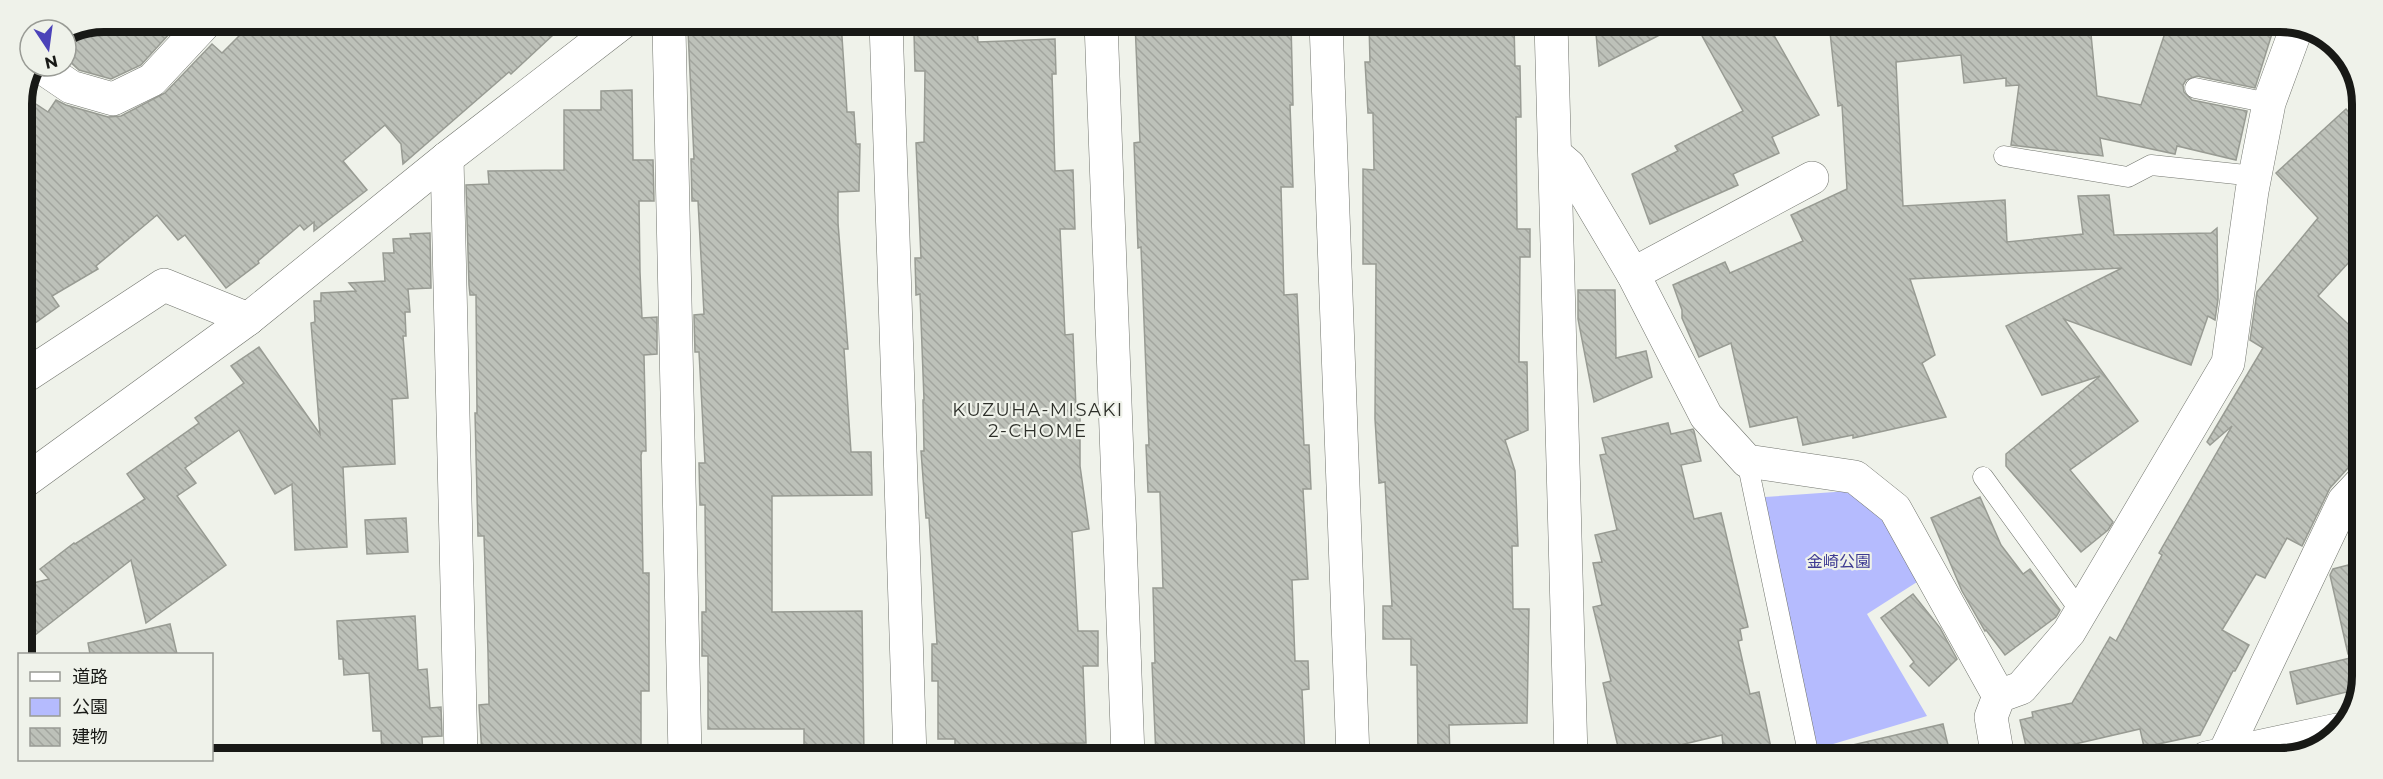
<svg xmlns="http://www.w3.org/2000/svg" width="2383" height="779" font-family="Montserrat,'Noto Sans JP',sans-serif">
	<defs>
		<pattern id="building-back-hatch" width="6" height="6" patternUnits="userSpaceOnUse" patternTransform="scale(1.5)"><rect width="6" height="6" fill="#bdc1b9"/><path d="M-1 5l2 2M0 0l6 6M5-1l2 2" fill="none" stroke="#a2a59e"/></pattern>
	</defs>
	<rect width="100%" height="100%" fill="#eff2ea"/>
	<!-- green -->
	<polygon fill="#b5bbfe" points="1849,491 1885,519 1917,582 1867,614 1927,716 1813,750 1765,497"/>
	<!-- building -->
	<g fill="url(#building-back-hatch)" stroke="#989b93" stroke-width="1.5">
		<polygon points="103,21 181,21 141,65 111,79 79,70 66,58 66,36"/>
		<polygon points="254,21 567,22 511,74 509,72 403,164 401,144 385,125 343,161 367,190 314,231 314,222 304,230 300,225 258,261 259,263 226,288 185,235 178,240 157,215 96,266 98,269 52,296 59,306 21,333 21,103 24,96 48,112 56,100 66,105 108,117 121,116 165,93 212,44 222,53"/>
		<polygon points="692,22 841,22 847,112 854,112 856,144 860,144 859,191 838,192 838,223 848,349 844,349 851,452 871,452 872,495 772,496 772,612 862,611 864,756 804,756 804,729 708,729 708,656 702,656 702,612 706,612 705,505 700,505 699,463 705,463 699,352 695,352 694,315 704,314 698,201 692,201 691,159 694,159 688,30 693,30"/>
		<polygon points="1135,22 1291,23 1293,105 1290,105 1293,187 1281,187 1284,295 1297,294 1304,445 1309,445 1311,489 1303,489 1308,579 1292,580 1295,661 1308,661 1309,689 1302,690 1305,757 1156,757 1152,663 1155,663 1153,588 1163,588 1160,492 1148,492 1146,445 1149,445 1141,247 1138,248 1134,143 1140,142"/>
		<polygon points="1369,23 1514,23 1515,66 1520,66 1521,117 1516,117 1517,229 1530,229 1530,257 1520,257 1519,362 1527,362 1528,430 1505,440 1515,471 1518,546 1512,546 1513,609 1529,609 1527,723 1449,725 1450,757 1418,757 1417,665 1411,665 1411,639 1383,639 1383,606 1392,606 1385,482 1379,483 1375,419 1376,264 1363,264 1363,169 1374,170 1373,113 1368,113 1365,62 1370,62"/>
		<polygon points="1595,23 1683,23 1599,66"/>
		<polygon points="1695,23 1767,23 1819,115 1772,137 1779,153 1733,174 1738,185 1650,224 1632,174 1678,151 1675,146 1743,111"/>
		<polygon points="1829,23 1992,23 1992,28 2048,24 2090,24 2097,96 2141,105 2168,24 2275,24 2255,88 2197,76 2186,80 2183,85 2184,92 2192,100 2247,111 2236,160 2177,146 2175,154 2100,138 2103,156 2011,145 2019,85 2006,86 2006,78 1964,83 1961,55 1896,62 1903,206 2005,200 2007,242 2083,234 2078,196 2109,195 2114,235 2211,233 2217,228 2218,299 2215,320 2208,316 2191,365 2064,319 2138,421 2070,470 2113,522 2108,530 2081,552 2006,466 2006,454 2100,376 2042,395 2006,326 2122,268 1910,279 1935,355 1922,363 1946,417 1853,438 1853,435 1803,445 1797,417 1750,427 1731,343 1699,357 1682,318 1682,310 1673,285 1725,262 1730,273 1803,241 1791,215 1847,189 1842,105 1838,106"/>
		<polygon points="977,29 978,42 1055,39 1056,74 1052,74 1055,171 1073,170 1075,229 1060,229 1065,335 1073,334 1076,409 1080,409 1080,466 1089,529 1072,532 1078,631 1098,631 1098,666 1083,666 1086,743 1040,744 1040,756 976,756 976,752 955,752 955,739 938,739 938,681 932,681 932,644 937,644 929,518 926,518 921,451 924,451 923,400 924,400 920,294 916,295 915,258 921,258 916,143 924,142 925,71 915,71 914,32"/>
		<polygon points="632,90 633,160 653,160 654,201 639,201 640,272 642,318 657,317 657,354 644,355 646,451 642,451 641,455 643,573 649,573 649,691 641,691 641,756 482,756 479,705 489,704 488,652 484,536 478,536 475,413 477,413 476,295 470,295 469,285 466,185 489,184 488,171 564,170 564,110 601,110 601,91"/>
		<polygon points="2346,109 2362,127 2361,249 2318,296 2361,336 2360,466 2348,468 2330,488 2302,546 2287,538 2265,578 2256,574 2222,630 2249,645 2235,671 2233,671 2200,735 2144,747 2140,729 2028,755 2020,720 2033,717 2032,712 2072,703 2110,637 2116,641 2162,555 2159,553 2232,426 2210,445 2207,442 2263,348 2250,340 2257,292 2318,218 2276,173"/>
		<polygon points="430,233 431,288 408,289 410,312 405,312 406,336 403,336 408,398 392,399 395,464 343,467 347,547 295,550 292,484 275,494 239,430 185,468 196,483 177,496 226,565 146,623 131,560 21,646 21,586 49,579 40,569 74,543 75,544 145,499 127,474 199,423 195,418 244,383 231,366 259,347 320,434 311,323 315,322 314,301 321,301 321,293 356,291 349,283 385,281 383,253 394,253 393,239 411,238 410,234"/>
		<polygon points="1578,290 1615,290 1616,358 1646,351 1652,377 1594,402 1578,319"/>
		<polygon points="1668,423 1671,434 1693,429 1694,431 1701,461 1681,465 1694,519 1721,513 1748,627 1740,629 1742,640 1738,641 1750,694 1759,692 1773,757 1724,757 1722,735 1651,752 1649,744 1619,751 1603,683 1611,681 1593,607 1602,605 1593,563 1602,562 1595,535 1617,530 1600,455 1606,454 1602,438"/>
		<polygon points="1980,497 2001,545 2023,574 2030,569 2060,610 2056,617 2005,655 1986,630 1985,631 1962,591 1931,518"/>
		<polygon points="406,518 408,552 367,554 365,520"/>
		<polygon points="2360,562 2359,653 2348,654 2330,575 2333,569"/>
		<polygon points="1913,594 1940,628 1957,659 1929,686 1910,666 1914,662 1881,618"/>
		<polygon points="415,616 418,670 427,669 430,708 441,707 442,736 422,737 423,756 382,756 381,731 373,731 369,673 344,675 343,659 339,659 337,621"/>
		<polygon points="170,624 177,654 90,654 88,643"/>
		<polygon points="2359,656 2359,689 2297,704 2290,672"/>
		<polygon points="1943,724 1951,758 1849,757 1848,746"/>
	</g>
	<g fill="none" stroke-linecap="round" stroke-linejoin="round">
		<defs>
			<g id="service">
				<polyline points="2195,88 2269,103"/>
				<polyline points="2004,156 2128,177 2151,165 2255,176"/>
				<polyline points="1747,461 1809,757"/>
				<polyline points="1983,477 2081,612"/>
			</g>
			<g id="minor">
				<polyline points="664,22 669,28 685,756"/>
				<polyline points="886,22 910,756"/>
				<polyline points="1101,22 1128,756"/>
				<polyline points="1326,23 1353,757"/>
				<polyline points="1551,23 1571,757"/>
				<polyline points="40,66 71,87 113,99 152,80 207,21"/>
				<polyline points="1555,154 1569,166 1633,274 1706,416 1747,461 1855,477 1895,509 1999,696"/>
				<polyline points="447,158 461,756"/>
				<polyline points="1633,274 1812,178"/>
				<polyline points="21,379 164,285 248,319"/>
				<polyline points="21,484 248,319 447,158 623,22"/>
				<polyline points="2224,754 2344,501 2360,484"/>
				<polyline points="1998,758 1991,717 1999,696 2021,688 2069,632 2228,363 2252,191 2269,103 2298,24"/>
			</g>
			<polyline id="tertiary" points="2206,758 2337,730"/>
		</defs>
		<!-- service casing -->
		<use href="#service" stroke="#72756e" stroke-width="21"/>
		<!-- minor casing -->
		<use href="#minor" stroke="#72756e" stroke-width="34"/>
		<!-- tertiary casing -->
		<use href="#tertiary" stroke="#72756e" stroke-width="34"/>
		<!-- service -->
		<use href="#service" stroke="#fff" stroke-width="20"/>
		<!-- minor -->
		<use href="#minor" stroke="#fff" stroke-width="33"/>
		<!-- tertiary -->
		<use href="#tertiary" stroke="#fff" stroke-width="33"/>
	</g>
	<g text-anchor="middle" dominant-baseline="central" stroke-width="4.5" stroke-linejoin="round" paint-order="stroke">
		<!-- park labels -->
		<g font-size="16" fill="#3e3b92" stroke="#eff2ea">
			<text x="1839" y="561">金崎公園</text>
		</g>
		<!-- neighbourhood labels -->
		<g font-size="18" letter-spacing="1.5" fill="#2d2f29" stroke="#eff2ea">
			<text x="1038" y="410">KUZUHA-MISAKI<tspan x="1038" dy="21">2-CHOME</tspan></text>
		</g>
	</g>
	<!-- crop -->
	<path d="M0 0H2383V779H0ZM104 32H2280A72 72 0 0 1 2352 104V676A72 72 0 0 1 2280 748H104A72 72 0 0 1 32 676V104A72 72 0 0 1 104 32Z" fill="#eff2ea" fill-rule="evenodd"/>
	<path fill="none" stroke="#181916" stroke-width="8" d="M104 32H2280A72 72 0 0 1 2352 104V676A72 72 0 0 1 2280 748H104A72 72 0 0 1 32 676V104A72 72 0 0 1 104 32Z"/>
	<!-- legend -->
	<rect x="18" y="653" width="195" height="108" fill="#eff2ea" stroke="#999b95" stroke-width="1.5"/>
	<rect x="30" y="672" width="30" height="9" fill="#ffffff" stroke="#999b95" stroke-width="1.5"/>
	<text x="72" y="683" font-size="18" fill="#181916">道路</text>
	<rect x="30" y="698" width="30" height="18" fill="#b5bbfe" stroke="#999b95" stroke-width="1.5"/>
	<text x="72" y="713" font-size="18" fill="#181916">公園</text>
	<rect x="30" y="728" width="30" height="18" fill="url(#building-back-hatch)" stroke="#999b95" stroke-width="1.5"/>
	<text x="72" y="743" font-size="18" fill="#181916">建物</text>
	<!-- north arrow -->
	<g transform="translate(48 48) rotate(167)"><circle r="28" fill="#eff2ea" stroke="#999b95" stroke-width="1.5"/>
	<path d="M0-4.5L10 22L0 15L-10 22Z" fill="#4b42b9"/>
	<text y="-9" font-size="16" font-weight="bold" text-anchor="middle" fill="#181916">N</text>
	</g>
</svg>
